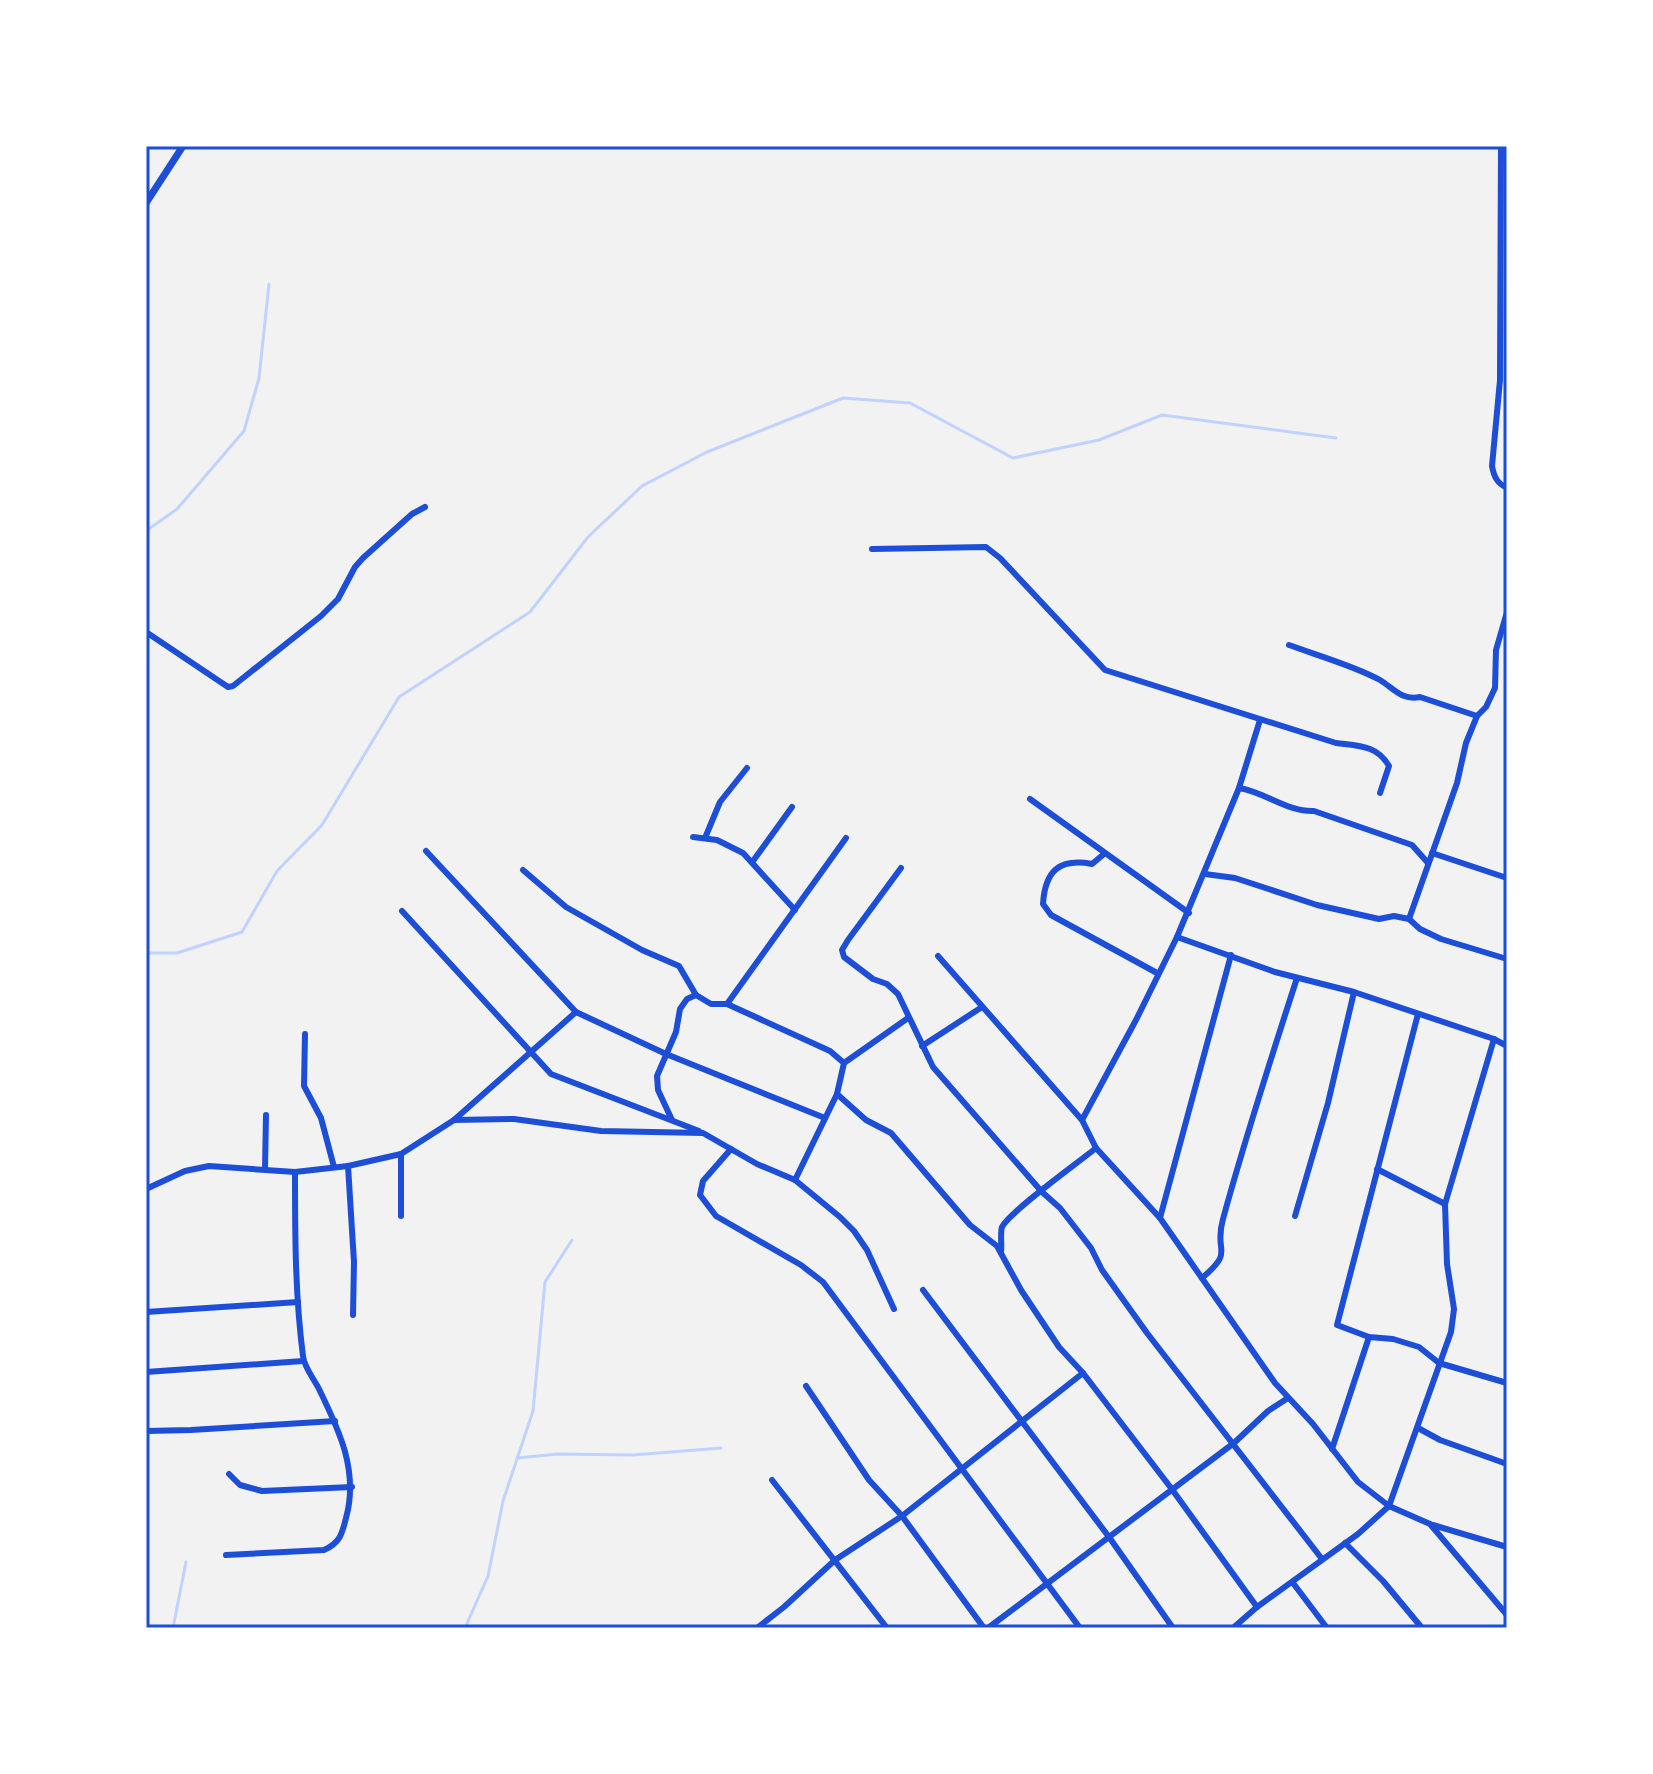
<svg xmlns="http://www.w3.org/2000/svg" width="1653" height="1774" font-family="'Roboto Condensed',sans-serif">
	<rect width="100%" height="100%" fill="#f2f2f2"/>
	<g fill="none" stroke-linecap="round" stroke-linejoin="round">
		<!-- stream -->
		<g stroke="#bfd3fe" stroke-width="3">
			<polyline points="146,531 177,509 244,431 259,378 269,284"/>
			<polyline points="146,953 177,953 242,932 277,871 322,825 399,697 530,612 588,537 642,486 707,452 843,398 910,403 1013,458 1099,440 1162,415 1336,438"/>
			<polyline points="517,1458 558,1454 633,1455 721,1448"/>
			<polyline points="173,1628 186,1562"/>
			<polyline points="465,1628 488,1576 503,1501 533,1411 545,1282 572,1240"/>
		</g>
		<!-- minor -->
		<g stroke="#1d4ed8" stroke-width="6">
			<path d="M1501 146 1500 380 1492 466C1494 477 1497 483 1507 488"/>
			<path d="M872 549 986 547 1000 558 1105 670 1336 743C1359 746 1377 745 1389 766L1380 793"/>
			<polyline points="146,632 228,687 233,686 321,616 338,599 355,567 363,558 412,514 425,507"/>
			<path d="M1289 645C1316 655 1355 666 1380 680 1393 688 1402 701 1420 697L1477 716"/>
			<polyline points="1260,720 1239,788 1177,937 1275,972 1354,992 1494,1039 1507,1046"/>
			<path d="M1239 788C1265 792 1287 812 1314 811L1412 845 1428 863"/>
			<polyline points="1030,799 1189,913"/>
			<polyline points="693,837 717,840 743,853 795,910"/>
			<polyline points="705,838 720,802 747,768"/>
			<polyline points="426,851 576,1012 666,1054 825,1118"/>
			<polyline points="1432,853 1507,878"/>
			<path d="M1104 854 1092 864C1059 858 1045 871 1043 904L1051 915 1157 973"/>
			<polyline points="753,861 792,807"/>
			<polyline points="901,868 848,940 842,950 844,957 873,979 887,984 898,994 933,1067 1042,1192 1060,1208 1091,1248 1102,1270 1147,1333 1322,1559"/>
			<polyline points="523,870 566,907 642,950 679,966 696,995 711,1004 727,1004 830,1051 844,1063 837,1094"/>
			<polyline points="1205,874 1235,878 1317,905 1379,919 1394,916 1409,919 1420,929 1441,939 1507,959"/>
			<polyline points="402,911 551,1074 699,1131"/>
			<polyline points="1409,919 1457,783 1466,743 1477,716 1486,707 1495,688 1496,650 1507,612"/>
			<polyline points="938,956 1082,1120 1096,1148 1160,1218 1275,1383 1313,1424 1358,1482 1389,1506 1430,1524 1507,1615"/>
			<polyline points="727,1004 846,838"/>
			<polyline points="1418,1014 1337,1325 1369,1337 1393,1339 1419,1347 1439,1363 1507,1383"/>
			<polyline points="305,1034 304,1086 321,1118 334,1167"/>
			<polyline points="922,1046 982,1007"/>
			<polyline points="844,1063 908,1018"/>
			<polyline points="454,1120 576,1012"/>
			<polyline points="672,1120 658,1090 657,1076 676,1032 680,1009 687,999 696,995"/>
			<polyline points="1082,1120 1136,1020 1177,937"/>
			<polyline points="146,1136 146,1139"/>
			<polyline points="731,1149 703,1181 700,1195 716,1216 801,1265 823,1282 1080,1628"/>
			<polyline points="401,1154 401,1216"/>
			<polyline points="348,1166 354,1262 353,1315"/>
			<polyline points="265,1169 266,1115"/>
			<polyline points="1377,1169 1445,1204"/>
			<polyline points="795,1180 837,1094 866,1120 891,1133 970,1225 997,1246 1021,1290 1059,1347 1083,1373 1171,1488 1257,1607"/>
			<polyline points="146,1189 185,1171 209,1166 295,1172 348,1166 401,1154 454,1120 514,1119 601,1131 703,1133 757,1164 795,1180 840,1217 854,1231 867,1250 894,1309"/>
			<polyline points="1295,1216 1328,1103 1354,992"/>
			<polyline points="1160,1218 1231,955"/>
			<path d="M1001 1252C1002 1245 1000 1233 1002 1227 1009 1212 1079 1162 1096 1148"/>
			<path d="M1202 1278C1236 1249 1213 1254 1223 1219 1245 1138 1271 1058 1297 978"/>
			<polyline points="923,1290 1109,1537 1173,1628"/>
			<polyline points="146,1312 298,1302"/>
			<polyline points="146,1372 303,1361"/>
			<polyline points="806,1386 869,1480 902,1516 984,1628"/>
			<polyline points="1418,1428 1440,1440 1507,1464"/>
			<polyline points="146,1431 191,1430 335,1421"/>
			<polyline points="1332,1449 1369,1337"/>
			<polyline points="229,1474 240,1485 262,1491 352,1487"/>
			<polyline points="772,1480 887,1628"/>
			<polyline points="1433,1525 1507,1547"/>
			<polyline points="1345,1543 1383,1581 1422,1628"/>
			<path d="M226 1555 324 1550C340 1543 342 1534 346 1518 359 1471 339 1430 319 1389 314 1379 304 1367 303 1356 295 1295 295 1233 295 1172"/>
			<polyline points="1293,1583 1327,1628"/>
			<polyline points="757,1628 784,1607 835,1560 902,1516 1083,1373"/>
			<polyline points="988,1628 1234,1443 1268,1411 1288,1398"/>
			<polyline points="1233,1628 1257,1607 1358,1534 1389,1506 1451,1332 1454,1309 1447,1264 1445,1204 1494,1039"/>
		</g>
		<!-- tertiary -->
		<polyline stroke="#1d4ed8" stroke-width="7" points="146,203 183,146"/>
	</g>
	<!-- border -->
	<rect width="1653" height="1774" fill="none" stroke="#ffffff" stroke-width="296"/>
	<rect x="148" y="148" width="1357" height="1478" fill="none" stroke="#1d4ed8" stroke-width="3"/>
</svg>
